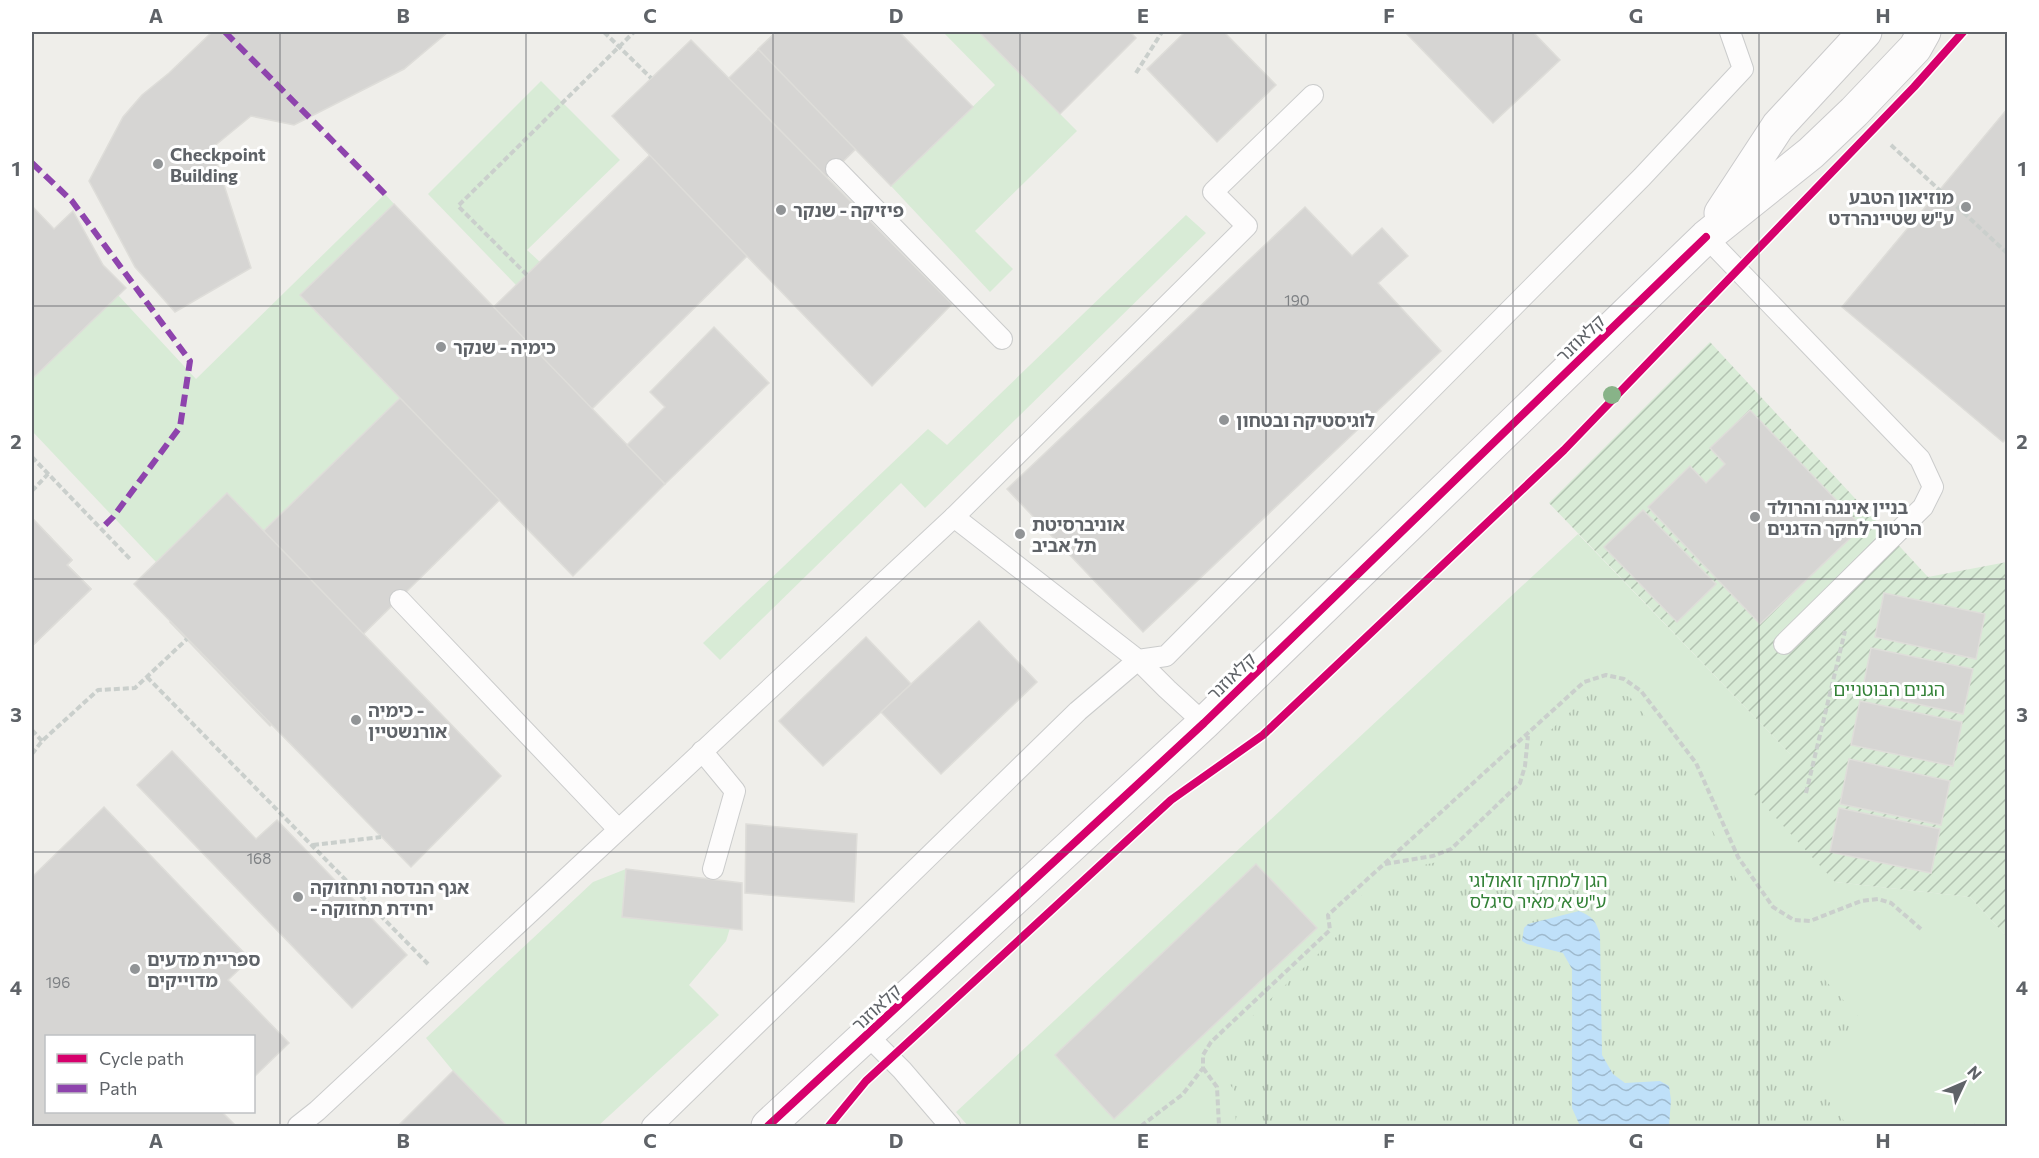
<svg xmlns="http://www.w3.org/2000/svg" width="2039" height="1158" font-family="Commissioner,'Noto Sans Hebrew',sans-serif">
	<defs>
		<pattern id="park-tufts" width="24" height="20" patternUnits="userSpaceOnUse" patternTransform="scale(1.5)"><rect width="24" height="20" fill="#d8ebd6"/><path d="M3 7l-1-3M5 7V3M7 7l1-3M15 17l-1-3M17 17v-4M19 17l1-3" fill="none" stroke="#b2c2b1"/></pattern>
		<pattern id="garden-furrows" width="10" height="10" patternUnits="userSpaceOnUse" patternTransform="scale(1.5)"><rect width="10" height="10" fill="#d8ebd6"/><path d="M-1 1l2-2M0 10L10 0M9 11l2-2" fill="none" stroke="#b2c2b1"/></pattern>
		<pattern id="water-waves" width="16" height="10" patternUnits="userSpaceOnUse" patternTransform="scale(1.5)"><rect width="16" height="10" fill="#bfe0f9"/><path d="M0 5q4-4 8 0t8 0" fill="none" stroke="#9eb9cd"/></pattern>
	</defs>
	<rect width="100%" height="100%" fill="#efeeea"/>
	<!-- grass -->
	<g fill="#d8ebd6">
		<polygon points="943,32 979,32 1077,131 975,231 1013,269 990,292 891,186 995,85"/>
		<polygon points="541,81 620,160 527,250 540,262 516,285 428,194"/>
		<polygon points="385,194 394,204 300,295 400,398 263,531 227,493 156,562 32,431 32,379 118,295 196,379"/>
		<polygon points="1186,215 1206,233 925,508 901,483 720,660 703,643 928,429 947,445"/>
		<polygon points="1578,534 1791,755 1835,882 1970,897 2007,937 2007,1126 968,1126 956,1112"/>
		<polygon points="626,869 623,917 730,928 726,941 689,985 719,1015 598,1126 507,1126 453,1071 426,1038 593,882"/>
	</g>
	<!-- park -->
	<polygon fill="url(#park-tufts)" points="1592,692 1612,692 1630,697 1683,764 1723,854 1741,888 1867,1026 1806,1072 1848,1126 1236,1126 1234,1090 1219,1070 1215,1058 1222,1045 1356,918 1358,898 1400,870 1461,857 1530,785 1542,738"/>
	<!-- garden -->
	<polygon fill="url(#garden-furrows)" points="1710,342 1928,577 2007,562 2007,937 1970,897 1835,882 1752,792 1790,754 1549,503"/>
	<!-- water -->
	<path fill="url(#water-waves)" d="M1579 911C1592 916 1596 921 1600 934L1602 1055 1613 1074 1625 1083 1660 1081 1669 1086 1671 1100 1669 1126H1580L1572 1108V969L1563 953 1527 944 1522 941 1524 928 1528 924Z"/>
	<!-- building -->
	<g fill="#d6d5d3" stroke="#deddd9" stroke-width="1.5">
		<polygon points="212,32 448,32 404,69 294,125 251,116 212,148 251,268 175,312 135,267 89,181 123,117 142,95 169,73"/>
		<polygon points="776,32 899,32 936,70 270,726 170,622"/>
		<polygon points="776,32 899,32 973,107 891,186 758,49"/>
		<polygon points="979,32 1130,32 1136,38 1060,114"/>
		<polygon points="1185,32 1224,32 1276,85 1217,142 1147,69"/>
		<polygon points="1405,32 1533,32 1560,60 1493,123"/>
		<polygon points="691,40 952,304 872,386 612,116"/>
		<polygon points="2008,108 2008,437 2003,442 1842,307"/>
		<polygon points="394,204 665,484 573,576 300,295"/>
		<polygon points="32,206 54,229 73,211 103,265 126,288 32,379"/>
		<polygon points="1305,207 1352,256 1382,228 1408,256 1378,283 1441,351 1143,632 1007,489"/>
		<polygon points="714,327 769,383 665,484 627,445 665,407 650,392"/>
		<polygon points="1750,410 1862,527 1760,624 1648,507 1690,466 1706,483 1725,464 1710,448"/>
		<polygon points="227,493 501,776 411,867 134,584"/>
		<polygon points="1643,510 1716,584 1677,622 1604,547"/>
		<polygon points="32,518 72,560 67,565 91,589 32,646"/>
		<polygon points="32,518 72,560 67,565 91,589 32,646"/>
		<polygon points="1884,593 1985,614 1976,659 1875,637"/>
		<polygon points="979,621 1037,682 941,774 881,712"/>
		<polygon points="866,637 911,684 823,766 779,721"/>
		<polygon points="1871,648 1973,669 1963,714 1862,692"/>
		<polygon points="1860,701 1962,722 1953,766 1851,745"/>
		<polygon points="172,751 256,839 277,820 407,955 352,1008 137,785"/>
		<polygon points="1849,759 1950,781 1941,825 1840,804"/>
		<polygon points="104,807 250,959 228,980 289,1043 254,1077 254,1036 46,1036 46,1112 222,1112 236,1126 32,1126 32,877"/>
		<polygon points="1839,808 1940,829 1931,873 1830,852"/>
		<polygon points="746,824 857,834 854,902 745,893"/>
		<polygon points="1256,864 1317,928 1114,1119 1055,1055"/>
		<polygon points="626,869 742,883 742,930 622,917"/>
		<polygon points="453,1071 507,1126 398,1126"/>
	</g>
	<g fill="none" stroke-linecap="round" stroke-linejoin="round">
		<defs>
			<g id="lane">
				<polyline points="836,169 1002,339"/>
				<polyline points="1706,237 1920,459 1933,487 1923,507 1784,644"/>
				<polyline points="954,517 1247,226 1213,192 1313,95"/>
				<polyline points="400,600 618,829"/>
				<polyline points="702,751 735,791 713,869"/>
				<polyline points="867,1035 902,1070 950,1126"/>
				<polyline points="298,1126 317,1111 954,517 1138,660 1166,656 1642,177 1743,69 1730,32"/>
				<polyline points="652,1126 1078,711 1138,660 1167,689 1204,723"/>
			</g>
			<g id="secondary">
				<polyline points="1721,213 1778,126 1865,32"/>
				<polyline points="768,1126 1204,723 1706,237 1811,153 1854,112 1915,48 1924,32"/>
			</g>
		</defs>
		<!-- lane casing -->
		<use href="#lane" stroke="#cbcccc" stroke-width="22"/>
		<!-- secondary casing -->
		<use href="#secondary" stroke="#cacacb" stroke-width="35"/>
		<!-- path -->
		<g stroke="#cacfcc" stroke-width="4" stroke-dasharray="6 3" stroke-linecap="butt">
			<polyline points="604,32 651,78"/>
			<polyline points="1136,73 1162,32"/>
			<polyline points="1891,145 2008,254"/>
			<polyline points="527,275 458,206 634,32"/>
			<polyline points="32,457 130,559"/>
			<polyline points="32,491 48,474"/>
			<polyline points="147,677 428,964"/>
			<polyline points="32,730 42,741"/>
			<polyline points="32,754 42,741 98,690 135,688 187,639"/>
			<polyline points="1806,793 1845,631"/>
			<polyline points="313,845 381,837"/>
			<polyline points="1385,864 1433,856 1451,849 1520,783 1525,766 1528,736"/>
			<polyline points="1203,1068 1217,1087 1219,1126"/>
			<polyline points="1973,1125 1974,1126"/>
			<polyline points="1141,1126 1183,1094 1203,1068 1203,1055 1211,1042 1330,930 1328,915 1584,682 1606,675 1624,679 1641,691 1696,763 1738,857 1773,907 1794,920 1810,921 1861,901 1878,899 1891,903 1921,929"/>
		</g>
		<!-- lane -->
		<use href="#lane" stroke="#fdfcfc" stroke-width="20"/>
		<!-- secondary -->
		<use href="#secondary" stroke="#fdfcfc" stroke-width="33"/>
		<!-- quiet -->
		<g stroke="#8e44ad" stroke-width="6" stroke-dasharray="12 6" stroke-linecap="butt">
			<polyline points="225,32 385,194"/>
			<polyline points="32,163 72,201 190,361 180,427 113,517 101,529"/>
		</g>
		<defs>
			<g id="cycleway">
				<polyline points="768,1126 1204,723 1706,237"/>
				<polyline points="829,1126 866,1081 1171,800 1263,735 1564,450 1914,87 1963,32"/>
			</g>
		</defs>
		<!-- cycleway casing -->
		<use href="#cycleway" stroke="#fff" stroke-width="11"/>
		<!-- cycleway -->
		<use href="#cycleway" stroke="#d6006c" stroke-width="8"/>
	</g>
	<!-- trees -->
	<circle fill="#88b388" cx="1612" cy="395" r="9"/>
	<!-- grid -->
	<path fill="none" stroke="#5f6368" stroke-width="1.5" stroke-opacity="0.55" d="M280 32V1126M526 32V1126M773 32V1126M1020 32V1126M1266 32V1126M1513 32V1126M1759 32V1126M32 306H2008M32 579H2008M32 852H2008"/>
	<!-- markers -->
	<g fill="#919496" stroke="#fff" stroke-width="2">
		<circle cx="158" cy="164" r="6"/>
		<circle cx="1966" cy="207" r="6"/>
		<circle cx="781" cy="210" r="6"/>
		<circle cx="441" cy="347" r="6"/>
		<circle cx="1224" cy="420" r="6"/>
		<circle cx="1755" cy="517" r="6"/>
		<circle cx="1020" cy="534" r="6"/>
		<circle cx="356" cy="720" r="6"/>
		<circle cx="298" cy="897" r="6"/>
		<circle cx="135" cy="969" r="6"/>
	</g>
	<g text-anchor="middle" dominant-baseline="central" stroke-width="6" stroke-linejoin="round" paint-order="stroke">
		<!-- number labels -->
		<g font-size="15" fill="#7e8184">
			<text x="1297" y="300">190</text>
			<text x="259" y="858">168</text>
			<text x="58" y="982">196</text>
		</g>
		<!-- poi labels -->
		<g font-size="18" font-weight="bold" fill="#5f6368" stroke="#fff" text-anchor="start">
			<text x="170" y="154">Checkpoint<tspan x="170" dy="21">Building</tspan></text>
			<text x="1954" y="197" text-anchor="end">מוזיאון הטבע<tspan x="1954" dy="21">ע"ש שטיינהרדט</tspan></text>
			<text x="793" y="210">פיזיקה - שנקר</text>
			<text x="453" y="347">כימיה - שנקר</text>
			<text x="1236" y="420">לוגיסטיקה ובטחון</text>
			<text x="1767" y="507">בניין אינגה והרולד<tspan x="1767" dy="21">הרטוך לחקר הדגנים</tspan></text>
			<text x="1032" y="524">אוניברסיטת<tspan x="1032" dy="21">תל אביב</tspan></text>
			<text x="368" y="710">כימיה -<tspan x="368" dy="21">אורנשטיין</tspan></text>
			<text x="310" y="887">אגף הנדסה ותחזוקה<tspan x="310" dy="21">- יחידת תחזוקה</tspan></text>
			<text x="147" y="959">ספריית מדעים<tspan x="147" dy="21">מדוייקים</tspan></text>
		</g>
		<!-- street labels -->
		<g font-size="18" fill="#5f6368" stroke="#fff">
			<text transform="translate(1580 338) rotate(-44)">קלאוזנר</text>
			<text transform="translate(1231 676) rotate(-44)">קלאוזנר</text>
			<text transform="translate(876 1007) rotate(-43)">קלאוזנר</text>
		</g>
		<!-- park labels -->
		<g font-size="18" fill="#348238" stroke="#fff">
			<text x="1889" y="689">הגנים הבוטניים</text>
			<text x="1538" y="880">הגן למחקר זואולוגי<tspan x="1538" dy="21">ע"ש א׳ מאיר סיגלס</tspan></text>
		</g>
	</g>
	<!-- border -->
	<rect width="2039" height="1158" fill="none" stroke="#ffffff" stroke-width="66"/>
	<!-- legend -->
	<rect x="45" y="1035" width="210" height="78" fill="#ffffff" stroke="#bfc1c3" stroke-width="1.5"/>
	<rect x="57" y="1054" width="30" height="9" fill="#d6006c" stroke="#bfc1c3" stroke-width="1.5"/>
	<text x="99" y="1065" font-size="18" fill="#5f6368">Cycle path</text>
	<rect x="57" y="1084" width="30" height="9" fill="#8e44ad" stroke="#bfc1c3" stroke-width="1.5"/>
	<text x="99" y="1095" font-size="18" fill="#5f6368">Path</text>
	<!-- north arrow -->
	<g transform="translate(1964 1083) rotate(46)" stroke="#ffffff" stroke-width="4.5" paint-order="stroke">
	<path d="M0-4.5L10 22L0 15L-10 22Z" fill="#5f6368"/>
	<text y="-9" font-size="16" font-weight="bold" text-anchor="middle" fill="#5f6368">N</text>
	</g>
	<rect x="33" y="33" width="1973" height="1092" fill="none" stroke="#5f6368" stroke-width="2"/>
	<g font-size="20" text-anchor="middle" font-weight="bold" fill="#5f6368">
		<text x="156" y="23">A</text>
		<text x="403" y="23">B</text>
		<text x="650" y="23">C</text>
		<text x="896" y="23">D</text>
		<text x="1143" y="23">E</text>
		<text x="1389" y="23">F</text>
		<text x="1636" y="23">G</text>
		<text x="1883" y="23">H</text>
		<text x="16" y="176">1</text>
		<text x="2022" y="176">1</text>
		<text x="16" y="449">2</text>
		<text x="2022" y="449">2</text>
		<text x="16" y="722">3</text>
		<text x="2022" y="722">3</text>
		<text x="16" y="995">4</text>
		<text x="2022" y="995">4</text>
		<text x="156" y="1148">A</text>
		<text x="403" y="1148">B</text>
		<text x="650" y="1148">C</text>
		<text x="896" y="1148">D</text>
		<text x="1143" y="1148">E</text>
		<text x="1389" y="1148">F</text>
		<text x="1636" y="1148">G</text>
		<text x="1883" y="1148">H</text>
	</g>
</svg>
